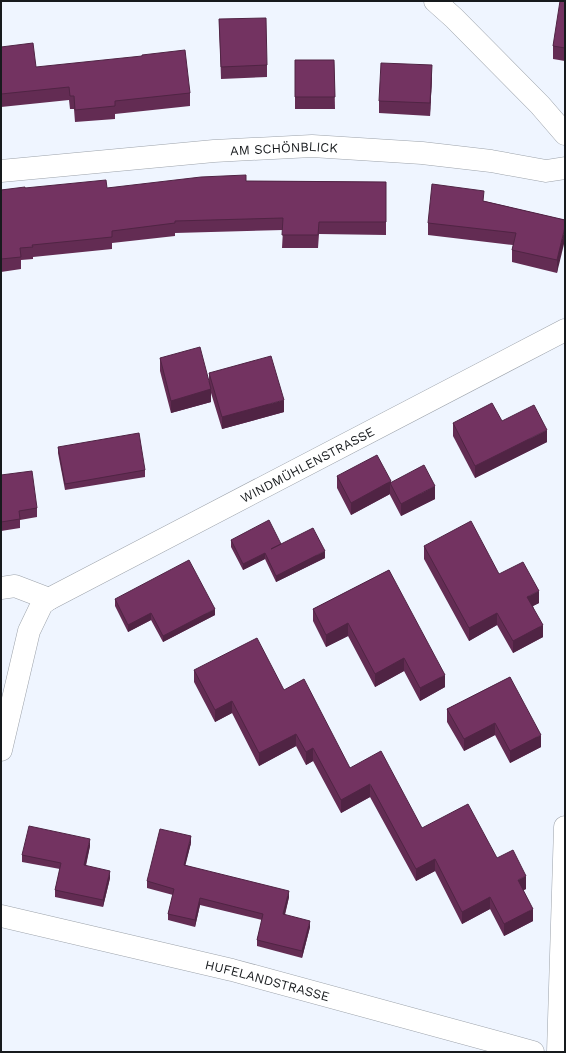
<svg xmlns="http://www.w3.org/2000/svg" width="566" height="1053" font-family="'Work Sans',sans-serif">
	<rect width="100%" height="100%" fill="#eff5ff"/>
	<g fill="none" stroke-linecap="round" stroke-linejoin="round">
		<defs>
			<g id="minor">
				<polyline points="435,1 454,18 540,105 565,134"/>
				<path id="s1" d="M1 171 214 151 312 146 422 153 491 161 546 171 565 168"/>
				<polyline points="1,588 15,586 49,599"/>
				<path id="s2" d="M1 750 29 631 42 604 49 599 565 330"/>
				<path id="s3" d="M1 916 232 970 533 1052"/>
				<polyline points="558,1052 565,827"/>
			</g>
		</defs>
		<!-- minor casing -->
		<use href="#minor" stroke="#9da3ab" stroke-width="23"/>
		<!-- minor -->
		<use href="#minor" stroke="#fff" stroke-width="22"/>
	</g>
	<!-- wall -->
	<g fill="#632c53">
		<polygon points="565,1 565,61 553,59 553,46"/>
		<polygon points="219,19 267,65 267,77 221,79"/>
		<polygon points="1,47 36,67 190,93 190,106 115,114 115,119 75,122 74,109 70,109 69,100 1,107"/>
		<polygon points="295,60 334,60 335,109 295,109"/>
		<polygon points="432,77 430,116 379,113 379,101"/>
		<polygon points="246,181 386,182 386,235 319,234 318,248 282,248 283,230 175,233 175,236 112,243 112,249 33,257 33,259 21,260 21,269 1,272 1,190 25,188 107,188"/>
		<polygon points="484,201 565,220 557,273 512,262 512,250 513,245 428,235 428,223"/>
		<polygon points="160,358 209,382 209,373 284,412 222,429 211,393 211,402 171,413 160,371"/>
		<polygon points="453,423 547,442 475,478 453,436"/>
		<polygon points="58,447 145,470 145,477 65,490 58,453"/>
		<polygon points="1,475 37,508 37,517 20,520 20,528 1,531"/>
		<polygon points="337,476 391,483 435,499 401,516 390,495 390,494 351,515 337,488"/>
		<polygon points="231,540 281,544 325,558 276,582 265,559 243,570 231,547"/>
		<polygon points="424,546 499,574 539,603 533,606 543,637 513,653 497,625 469,641 424,559"/>
		<polygon points="389,570 445,687 420,701 404,671 375,687 348,636 326,647 313,621 313,609"/>
		<polygon points="115,599 215,615 163,642 151,620 128,632 115,606"/>
		<polygon points="194,670 284,690 350,768 422,828 497,858 526,889 523,890 533,921 504,936 490,909 462,924 435,871 416,881 370,797 341,813 313,761 306,765 296,746 259,766 232,713 215,722 194,682"/>
		<polygon points="510,677 541,747 510,763 495,735 464,751 447,722 447,709"/>
		<polygon points="191,843 185,865 289,897 285,915 310,927 302,958 257,946 257,940 262,920 200,905 195,927 168,920 168,914 173,895 147,888 147,881"/>
		<polygon points="90,846 86,866 110,878 103,907 55,897 55,890 60,869 22,862 22,855"/>
	</g>
	<!-- shaded-wall -->
	<g fill="#502444">
		<polygon points="432,65 432,77 430,116 430,103"/>
		<polygon points="565,227 565,240 557,273 557,260"/>
		<polygon points="211,389 211,402 171,413 171,401"/>
		<polygon points="284,400 284,412 222,429 222,417"/>
		<polygon points="547,430 547,442 475,478 475,466"/>
		<polygon points="391,481 391,484 390,483 390,494 351,515 351,503"/>
		<polygon points="435,486 435,499 401,516 401,504"/>
		<polygon points="325,551 325,558 276,582 276,576"/>
		<polygon points="265,553 265,559 243,570 243,564"/>
		<polygon points="539,591 539,603 527,609 527,597"/>
		<polygon points="215,609 215,615 163,642 163,636"/>
		<polygon points="151,613 151,620 128,632 128,625"/>
		<polygon points="497,613 497,625 469,641 469,628"/>
		<polygon points="348,623 348,636 326,647 326,635"/>
		<polygon points="543,625 543,637 513,653 513,641"/>
		<polygon points="404,658 404,671 375,687 375,674"/>
		<polygon points="445,675 445,687 420,701 420,688"/>
		<polygon points="232,701 232,713 215,722 215,710"/>
		<polygon points="495,723 495,735 464,751 464,739"/>
		<polygon points="296,734 296,746 259,766 259,753"/>
		<polygon points="541,735 541,747 510,763 510,751"/>
		<polygon points="313,748 313,761 306,765 306,752"/>
		<polygon points="370,784 370,797 341,813 341,800"/>
		<polygon points="191,836 191,843 184,871 184,865"/>
		<polygon points="90,839 90,846 84,872 84,865"/>
		<polygon points="435,859 435,871 416,881 416,869"/>
		<polygon points="110,871 110,878 103,907 103,900"/>
		<polygon points="526,876 526,889 518,893 518,880"/>
		<polygon points="289,891 289,897 283,921 283,914"/>
		<polygon points="490,897 490,909 462,924 462,912"/>
		<polygon points="200,898 200,905 195,927 195,920"/>
		<polygon points="533,909 533,921 504,936 504,924"/>
		<polygon points="310,921 310,927 302,958 302,951"/>
	</g>
	<!-- building -->
	<g fill="#733361" stroke="#502444">
		<polygon points="560,1 565,1 565,48 553,46"/>
		<polygon points="266,18 267,65 221,67 219,19"/>
		<polygon points="33,43 36,67 142,56 142,55 185,50 190,93 115,101 115,106 75,110 74,96 70,96 69,87 1,94 1,47"/>
		<polygon points="295,60 334,60 335,97 295,97"/>
		<polygon points="381,63 432,65 430,103 379,101"/>
		<polygon points="246,175 246,181 386,182 386,222 319,222 318,235 282,235 283,218 175,221 175,223 112,231 112,237 32,245 33,247 20,248 21,257 1,259 1,190 25,187 25,188 106,180 107,188 201,177"/>
		<polygon points="432,184 484,191 483,201 565,220 565,227 557,260 512,250 516,233 428,223"/>
		<polygon points="200,347 211,389 171,401 160,358"/>
		<polygon points="271,356 284,400 222,417 209,373"/>
		<polygon points="492,403 502,421 534,405 547,430 475,466 453,423"/>
		<polygon points="139,433 145,470 65,484 58,447"/>
		<polygon points="377,455 391,481 351,503 337,476"/>
		<polygon points="424,465 435,486 401,504 390,483"/>
		<polygon points="32,471 37,508 19,511 20,519 1,522 1,475"/>
		<polygon points="269,520 281,544 271,549 313,528 325,551 276,576 265,553 243,564 231,540"/>
		<polygon points="471,521 499,574 523,562 539,591 527,597 543,625 513,641 497,613 469,628 424,546"/>
		<polygon points="189,560 215,609 163,636 151,613 128,625 115,599"/>
		<polygon points="389,570 445,675 420,688 404,658 375,674 348,623 326,635 313,609"/>
		<polygon points="257,638 284,690 304,679 350,768 381,751 422,828 468,804 497,858 513,850 526,876 518,880 533,909 504,924 490,897 462,912 435,859 416,869 370,784 341,800 313,748 306,752 296,734 259,753 232,701 215,710 194,670"/>
		<polygon points="510,677 541,735 510,751 495,723 464,739 447,709"/>
		<polygon points="29,826 90,839 84,865 110,871 103,900 55,890 61,863 22,855"/>
		<polygon points="160,829 191,836 184,865 289,891 283,914 310,921 302,951 257,940 263,914 200,898 195,920 168,914 174,889 147,881"/>
	</g>
	<g text-anchor="middle" dominant-baseline="central" stroke-width="4" stroke-linejoin="round" paint-order="stroke">
		<!-- street labels -->
		<g font-size="13" fill="#171a1d" stroke="#fff">
			<text stroke="none"><textPath href="#s1" startOffset="284">AM SCHÖNBLICK</textPath></text>
			<text stroke="none"><textPath href="#s2" startOffset="452">WINDMÜHLENSTRASSE</textPath></text>
			<text stroke="none"><textPath href="#s3" startOffset="274">HUFELANDSTRASSE</textPath></text>
		</g>
	</g>
	<!-- border -->
	<rect width="566" height="1053" fill="none" stroke="#171a1d" stroke-width="4"/>
</svg>
